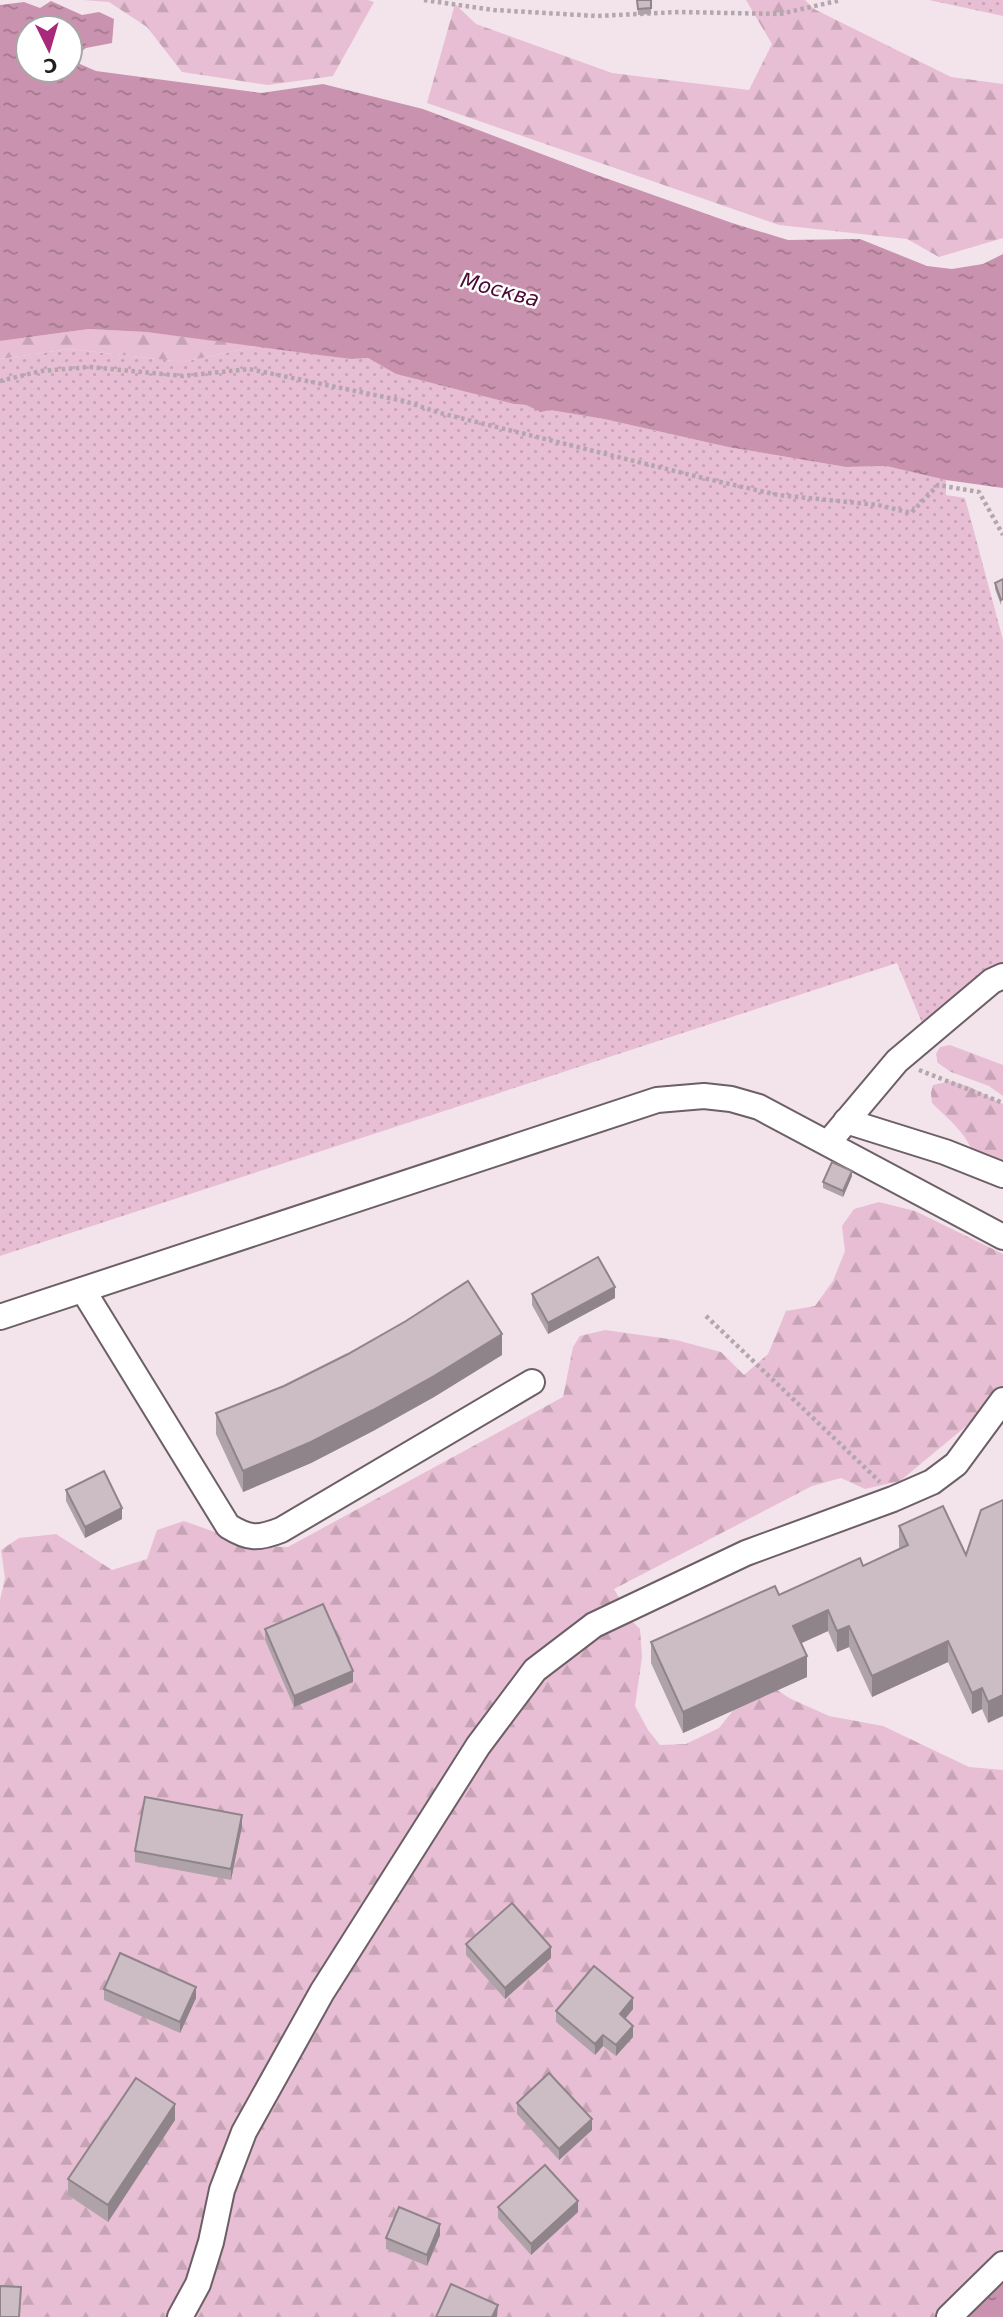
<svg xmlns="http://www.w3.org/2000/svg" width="1003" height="2317" font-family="'DejaVu Sans',sans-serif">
	<defs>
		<pattern id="grass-dots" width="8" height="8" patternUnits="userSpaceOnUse" patternTransform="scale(1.75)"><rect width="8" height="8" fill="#e8bed4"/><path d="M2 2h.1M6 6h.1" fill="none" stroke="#c7a3b6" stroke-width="1.8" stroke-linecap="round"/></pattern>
		<pattern id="forest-firs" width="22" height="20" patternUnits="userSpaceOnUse" patternTransform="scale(1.75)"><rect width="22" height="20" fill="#e8bed4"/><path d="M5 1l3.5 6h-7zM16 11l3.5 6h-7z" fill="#c7a3b6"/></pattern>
		<pattern id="water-ripples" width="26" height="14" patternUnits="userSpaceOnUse" patternTransform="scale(1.75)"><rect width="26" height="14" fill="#c993af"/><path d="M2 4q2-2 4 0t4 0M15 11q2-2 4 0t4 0" fill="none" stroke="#a3778e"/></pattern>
	</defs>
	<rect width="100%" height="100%" fill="#f3e3eb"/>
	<!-- grass -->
	<g fill="url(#grass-dots)">
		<polygon points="929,0 1003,0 1003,16"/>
		<polygon points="257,346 351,359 368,358 396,374 514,404 526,405 541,411 550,410 604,419 728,447 846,467 886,466 946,480 946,495 965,498 1003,640 1003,966 923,1025 897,963 0,1256 0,359 69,349 183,362"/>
	</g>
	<!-- forest -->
	<g fill="url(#forest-firs)">
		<polygon points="83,0 368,0 374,2 333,76 268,85 182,72 147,27 109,2"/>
		<polygon points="746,0 805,0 814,9 951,77 1003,84 1003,238 939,257 907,239 779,225 427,103 455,4 476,24 612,73 749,90 772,44"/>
		<polygon points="89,329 146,332 257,346 183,362 69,349 0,359 0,341"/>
		<polygon points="950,1045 1003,1065 1003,1096 989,1086 951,1072 938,1063 936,1054 940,1047"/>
		<path d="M951 1081 970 1087 1003 1104V1170L975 1157C965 1131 951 1122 932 1103L931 1093 933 1085Z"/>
		<polygon points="879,1202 915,1211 1003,1254 1003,1390 994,1403 900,1481 865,1489 841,1478 812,1486 614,1589 632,1621 640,1629 642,1657 635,1706 648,1730 660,1745 686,1744 719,1728 743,1698 767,1683 789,1698 829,1716 883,1726 969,1767 1003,1770 1003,2255 938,2317 0,2317 0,1600 5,1578 1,1550 19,1538 56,1534 112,1570 147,1559 157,1530 184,1521 254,1546 288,1547 563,1397 573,1347 580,1336 605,1330 676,1340 721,1352 744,1375 768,1354 786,1311 815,1306 833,1281 845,1251 842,1226 854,1209"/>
	</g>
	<!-- water -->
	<g fill="url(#water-ripples)" fill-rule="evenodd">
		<path d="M51 1 82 15 99 12 114 19 112 43 86 48 78 54 80 64 96 71 261 93 323 84 423 109 597 175 732 223 788 240 860 239 927 266 952 269 983 264 1003 254V488L946 480 886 466 846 467 728 447 604 419 550 410 541 412 526 405 514 404 396 374 368 358 351 359 319 355 146 332 89 329 0 341V5L24 2 40 8ZM70 28V70H28V28Z"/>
		<polygon points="1003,2282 1003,2317 968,2317"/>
	</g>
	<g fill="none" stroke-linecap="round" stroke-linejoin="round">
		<defs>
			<g id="minor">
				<polyline points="846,1121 945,1152 1003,1175"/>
				<polyline points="828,1143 897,1061 992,981 1003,976"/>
				<path d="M83 1290 228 1526C249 1539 258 1539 281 1530L532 1382"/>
				<polyline points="0,1317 657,1100 704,1096 731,1099 759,1107 1003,1237"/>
				<polyline points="180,2317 198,2284 211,2242 222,2190 244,2132 322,1992 478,1746 535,1670 594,1625 746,1553 893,1499 932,1482 956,1464 1003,1400"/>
				<polyline points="949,2317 1003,2264"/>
			</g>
		</defs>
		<!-- minor casing -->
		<use href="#minor" stroke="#6c5f66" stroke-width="28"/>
		<!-- path -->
		<g stroke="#b3a6ad" stroke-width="4.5" stroke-dasharray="3.5 3.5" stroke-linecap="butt">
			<polyline points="424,0 494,10 597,16 679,12 780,14 841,0"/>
			<polyline points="0,381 41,371 90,367 183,376 249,369 404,401 440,413 703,478 778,495 878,505 911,513 938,485 979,492 1003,535"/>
			<polyline points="919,1070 1003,1103"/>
			<polyline points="706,1316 880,1482"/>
		</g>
		<!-- minor -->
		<use href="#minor" stroke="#fff" stroke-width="24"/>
	</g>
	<!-- wall -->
	<g fill="#afa3a9">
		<polygon points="637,0 651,0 651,14 638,15"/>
		<polygon points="1003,579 1001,605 995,589 995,583"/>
		<polygon points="852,1176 843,1197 823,1188 823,1182"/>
		<polygon points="532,1294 615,1298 548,1334 532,1305"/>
		<polygon points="502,1355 434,1397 373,1431 311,1463 243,1492 216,1434 216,1413"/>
		<polygon points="66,1490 122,1519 85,1538 66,1501"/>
		<polygon points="1003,1500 988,1723 982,1709 972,1714 948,1662 872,1697 849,1647 837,1652 828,1631 801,1643 807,1677 683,1733 651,1663 651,1642 779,1595 863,1566 900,1549 899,1547 899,1526 966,1555"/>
		<polygon points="265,1629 353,1682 294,1707 265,1640"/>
		<polygon points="242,1826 231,1880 135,1862 135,1851"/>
		<polygon points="466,1944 551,1958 505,1999 466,1955"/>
		<polygon points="104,1989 196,1998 180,2033 104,2000"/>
		<polygon points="633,2009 625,2019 633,2037 616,2056 603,2046 595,2055 556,2022 556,2011"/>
		<polygon points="517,2103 592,2130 559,2160 517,2114"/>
		<polygon points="175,2120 108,2222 68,2195 68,2179"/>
		<polygon points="498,2207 578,2212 531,2255 498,2218"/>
		<polygon points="440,2235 427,2266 386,2249 386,2238"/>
	</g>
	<!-- shaded-wall -->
	<g fill="#8f8489">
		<polygon points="852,1171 852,1176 843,1197 843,1191"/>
		<polygon points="615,1287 615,1298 548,1334 548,1323"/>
		<polygon points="502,1334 502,1355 434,1397 373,1431 311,1463 243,1492 243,1471"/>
		<polygon points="122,1508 122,1519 85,1538 85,1527"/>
		<polygon points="828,1610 828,1631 793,1647 793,1626"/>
		<polygon points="849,1626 849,1647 837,1652 837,1631"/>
		<polygon points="948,1641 948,1662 872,1697 872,1676"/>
		<polygon points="807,1656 807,1677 683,1733 683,1712"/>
		<polygon points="353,1671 353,1682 294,1707 294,1696"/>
		<polygon points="982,1688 982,1709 972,1714 972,1693"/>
		<polygon points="1003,1695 1003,1716 988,1723 988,1702"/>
		<polygon points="242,1815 242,1826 231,1880 231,1869"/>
		<polygon points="551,1947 551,1958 505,1999 505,1988"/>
		<polygon points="196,1987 196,1998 180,2033 180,2022"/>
		<polygon points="633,1998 633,2009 620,2025 620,2014"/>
		<polygon points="633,2026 633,2037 616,2056 616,2045"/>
		<polygon points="603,2035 603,2046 595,2055 595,2044"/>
		<polygon points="175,2104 175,2120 108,2222 108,2205"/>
		<polygon points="592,2119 592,2130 559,2160 559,2149"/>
		<polygon points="578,2201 578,2212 531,2255 531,2244"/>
		<polygon points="440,2224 440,2235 427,2266 427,2255"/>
		<polygon points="498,2305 497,2317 492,2317"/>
	</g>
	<!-- building -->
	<g fill="#ccbdc4" stroke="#8f8489" stroke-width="2">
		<polygon points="637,0 651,0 651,8 638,9"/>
		<polygon points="1003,579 1003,599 1001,600 995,583"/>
		<polygon points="832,1162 852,1171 843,1191 823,1182"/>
		<polygon points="598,1257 615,1287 548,1323 532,1294"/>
		<polygon points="468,1281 502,1334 434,1376 373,1410 311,1442 243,1471 216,1413 284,1386 348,1354 406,1321"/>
		<polygon points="104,1471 122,1508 85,1527 66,1490"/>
		<polygon points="1003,1500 1003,1695 988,1702 982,1688 972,1693 948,1641 872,1676 849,1626 837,1631 828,1610 793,1626 807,1656 683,1712 651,1642 775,1586 779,1595 860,1558 863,1566 908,1545 899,1526 943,1506 966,1555 981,1510"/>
		<polygon points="323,1604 353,1671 294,1696 265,1629"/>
		<polygon points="145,1797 242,1815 231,1869 135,1851"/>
		<polygon points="512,1903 551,1947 505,1988 466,1944"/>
		<polygon points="120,1953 196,1987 180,2022 104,1989"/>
		<polygon points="594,1966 633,1998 620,2014 633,2026 616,2045 603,2035 595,2044 556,2011"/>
		<polygon points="549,2073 592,2119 559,2149 517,2103"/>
		<polygon points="136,2078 175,2104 108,2205 68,2179"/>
		<polygon points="545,2165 578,2201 531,2244 498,2207"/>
		<polygon points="399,2207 440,2224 427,2255 386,2238"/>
		<polygon points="451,2284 498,2305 492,2317 436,2317"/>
		<polygon points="0,2286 21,2287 19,2317 0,2317"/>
	</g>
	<g text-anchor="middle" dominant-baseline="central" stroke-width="5" stroke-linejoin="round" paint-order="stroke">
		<!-- water labels -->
		<g font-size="21" font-style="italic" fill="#4a0a33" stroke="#fff">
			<text transform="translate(500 290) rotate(15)">Москва</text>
		</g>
	</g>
	<!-- north arrow -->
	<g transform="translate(49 49) rotate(175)"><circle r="33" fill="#ffffff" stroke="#a7a5a6" stroke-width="2"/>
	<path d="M0-5L12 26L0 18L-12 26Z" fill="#a8297a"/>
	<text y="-10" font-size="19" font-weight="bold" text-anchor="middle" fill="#231e20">С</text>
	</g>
</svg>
